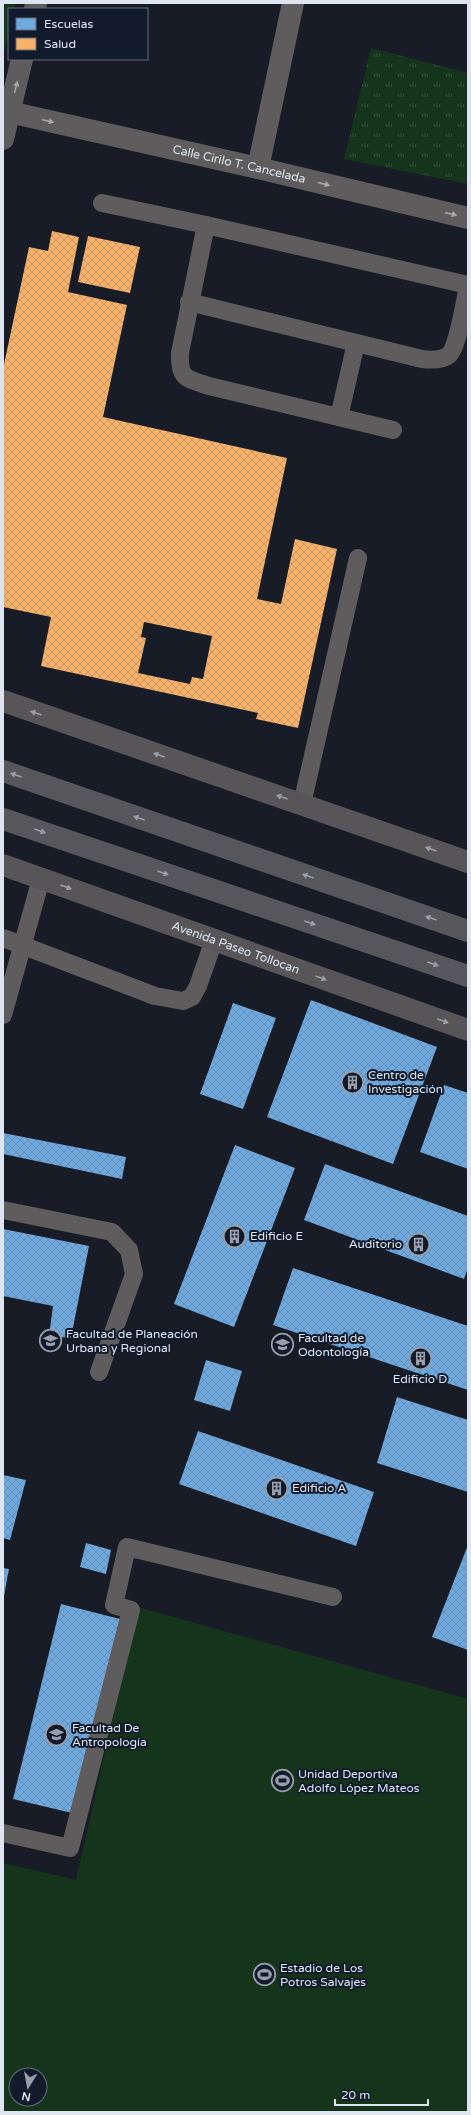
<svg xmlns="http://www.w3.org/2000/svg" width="471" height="2115" font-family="'Varela Round',sans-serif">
	<defs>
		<pattern id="grass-tufts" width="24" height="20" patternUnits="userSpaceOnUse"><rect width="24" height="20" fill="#14351c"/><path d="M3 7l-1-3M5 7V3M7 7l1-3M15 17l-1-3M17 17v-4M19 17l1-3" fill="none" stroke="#36523d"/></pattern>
		<pattern id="schools-cross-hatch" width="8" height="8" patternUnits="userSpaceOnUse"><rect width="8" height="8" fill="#6fa8dc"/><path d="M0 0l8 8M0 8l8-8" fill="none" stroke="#648fb7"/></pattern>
		<pattern id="health-cross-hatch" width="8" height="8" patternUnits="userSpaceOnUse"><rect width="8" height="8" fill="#f6b26b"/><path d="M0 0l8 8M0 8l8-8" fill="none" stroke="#c99762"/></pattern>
	</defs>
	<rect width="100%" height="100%" fill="#171c26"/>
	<!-- grass -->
	<polygon fill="url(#grass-tufts)" points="371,48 468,73 468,184 344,159"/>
	<!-- park -->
	<g fill="#14351c" fill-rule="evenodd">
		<polygon points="3,3 16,3 14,9 9,9 9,32 3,58"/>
		<path d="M138 1607 468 1699V2112H3V1863L76 1880ZM16 2075H40V2099H16Z"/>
	</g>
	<!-- schools -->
	<g fill="url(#schools-cross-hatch)">
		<polygon points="311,1000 437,1047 393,1164 267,1117"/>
		<polygon points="233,1003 276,1018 243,1109 200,1094"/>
		<polygon points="444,1085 468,1093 468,1169 420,1152"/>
		<polygon points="3,1133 126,1157 122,1179 3,1154"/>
		<polygon points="235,1145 295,1168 234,1327 174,1304"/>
		<polygon points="325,1164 468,1216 468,1268 464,1279 304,1220"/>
		<polygon points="3,1229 89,1246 71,1338 49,1336 53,1306 3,1296"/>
		<polygon points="293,1268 468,1326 468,1390 273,1325"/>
		<polygon points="206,1360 242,1371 230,1411 194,1400"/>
		<polygon points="397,1397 468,1420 468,1492 377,1463"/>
		<polygon points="198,1431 374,1492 356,1546 179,1484"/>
		<polygon points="3,1475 26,1480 10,1540 3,1538"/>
		<polygon points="86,1543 111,1550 106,1574 80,1567"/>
		<polygon points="468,1545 468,1650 432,1637"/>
		<polygon points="3,1568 9,1569 4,1596 3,1596"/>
		<polygon points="61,1604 120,1619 72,1813 13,1799"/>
	</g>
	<!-- health -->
	<g fill="url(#health-cross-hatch)" fill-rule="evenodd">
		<path d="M52 231 79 237 68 292 127 305 103 417 287 458 257 599 281 604 295 539 337 549 298 728 256 719 258 713 41 666 51 617 3 607V369L29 247 48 251ZM144 622 212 636 203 679 192 677 190 684 138 673 146 638 141 637Z"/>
		<polygon points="88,236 140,247 130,293 78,282"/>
	</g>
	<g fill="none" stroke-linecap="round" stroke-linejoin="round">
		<!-- service -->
		<g stroke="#5e5c5c" stroke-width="18">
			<polyline points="102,203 206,225"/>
			<path d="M189 302 422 359C430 360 441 361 449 355 458 346 465 300 468 286"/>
			<polyline points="339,417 356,343"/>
			<path d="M393 430 209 386C185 378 179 379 180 353L206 225 468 285"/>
			<polyline points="302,804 358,558"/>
			<polyline points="3,938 155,996 183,1001 192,997 198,986 214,940"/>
			<polyline points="3,1015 41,879"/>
			<polyline points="3,1210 112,1232 129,1250 134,1274 99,1372"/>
			<polyline points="3,1833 70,1848 131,1610 114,1605 127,1547 333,1597"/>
		</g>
		<!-- minor -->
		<g stroke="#5e5c5c" stroke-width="22">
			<polyline points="35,9 36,3"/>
			<path id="s1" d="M9 112 258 168 468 218"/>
			<polyline points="3,139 22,59"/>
			<polyline points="258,168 293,3"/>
		</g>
		<!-- secondary -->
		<g stroke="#575557" stroke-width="22">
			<polyline points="3,701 468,862"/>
			<path id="s2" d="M3 865 468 1030"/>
		</g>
		<!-- trunk -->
		<g stroke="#57565a" stroke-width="22">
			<polyline points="3,771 468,931"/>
			<polyline points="3,819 468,976"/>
		</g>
	</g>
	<!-- one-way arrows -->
	<defs><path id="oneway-solid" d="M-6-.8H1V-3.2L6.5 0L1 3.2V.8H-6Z"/></defs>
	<g fill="#a4a7ae">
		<use href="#oneway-solid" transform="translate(16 87) rotate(-76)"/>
		<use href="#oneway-solid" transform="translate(48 121) rotate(13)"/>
		<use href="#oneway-solid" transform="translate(324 184) rotate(13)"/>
		<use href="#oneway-solid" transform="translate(451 214) rotate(13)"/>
	</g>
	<g fill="#9a9da4">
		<use href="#oneway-solid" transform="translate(36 713) rotate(-161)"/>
		<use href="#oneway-solid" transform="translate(159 755) rotate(-161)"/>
		<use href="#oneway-solid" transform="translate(282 797) rotate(-161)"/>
		<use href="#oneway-solid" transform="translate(431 849) rotate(-161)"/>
		<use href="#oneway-solid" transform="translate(66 887) rotate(20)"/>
		<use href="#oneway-solid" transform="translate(321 978) rotate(20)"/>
		<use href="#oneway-solid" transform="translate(443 1021) rotate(20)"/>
	</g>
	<g fill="#9a9ea6">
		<use href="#oneway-solid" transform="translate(16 775) rotate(-161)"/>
		<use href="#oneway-solid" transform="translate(139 818) rotate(-161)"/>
		<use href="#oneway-solid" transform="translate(40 831) rotate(19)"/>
		<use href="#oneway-solid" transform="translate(163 873) rotate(19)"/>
		<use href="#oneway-solid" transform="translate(308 876) rotate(-161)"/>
		<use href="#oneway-solid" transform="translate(431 918) rotate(-161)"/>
		<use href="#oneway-solid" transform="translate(310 923) rotate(19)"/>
		<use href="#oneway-solid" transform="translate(433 964) rotate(19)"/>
	</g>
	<!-- icons -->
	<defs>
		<symbol id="building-ring" viewBox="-11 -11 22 22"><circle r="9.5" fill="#111b2c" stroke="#989faa" stroke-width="1.5"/><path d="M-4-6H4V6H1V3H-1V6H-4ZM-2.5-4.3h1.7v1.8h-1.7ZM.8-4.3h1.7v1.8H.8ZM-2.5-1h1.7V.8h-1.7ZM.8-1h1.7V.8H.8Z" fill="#989faa"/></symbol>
		<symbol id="university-ring" viewBox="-11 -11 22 22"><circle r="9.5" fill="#111b2c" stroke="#989faa" stroke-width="1.5"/><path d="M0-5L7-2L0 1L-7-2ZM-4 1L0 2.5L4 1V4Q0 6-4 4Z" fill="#989faa"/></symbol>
		<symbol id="stadium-ring" viewBox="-11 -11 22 22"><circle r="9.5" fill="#111b2c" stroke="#989faa" stroke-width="1.5"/><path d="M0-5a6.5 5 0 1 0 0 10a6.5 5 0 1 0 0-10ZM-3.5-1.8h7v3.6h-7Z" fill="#989faa"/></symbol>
	</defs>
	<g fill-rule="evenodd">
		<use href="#building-ring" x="340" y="1070" width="25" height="25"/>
		<use href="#building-ring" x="222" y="1224" width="25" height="25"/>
		<use href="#building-ring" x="406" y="1232" width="25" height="25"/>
		<use href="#university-ring" x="38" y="1328" width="25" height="25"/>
		<use href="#university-ring" x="270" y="1332" width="25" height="25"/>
		<use href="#building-ring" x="408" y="1346" width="25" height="25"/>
		<use href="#building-ring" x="264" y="1476" width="25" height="25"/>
		<use href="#university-ring" x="44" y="1722" width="25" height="25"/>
		<use href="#stadium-ring" x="270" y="1768" width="25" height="25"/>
		<use href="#stadium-ring" x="252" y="1962" width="25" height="25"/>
	</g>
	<g text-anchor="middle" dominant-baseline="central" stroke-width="4" stroke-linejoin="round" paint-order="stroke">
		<!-- street labels -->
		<g font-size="12" fill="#dde5f1" stroke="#111b2c">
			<text stroke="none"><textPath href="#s1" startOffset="236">Calle Cirilo T. Cancelada</textPath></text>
			<text stroke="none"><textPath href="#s2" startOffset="247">Avenida Paseo Tollocan</textPath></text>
		</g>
		<!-- poi labels -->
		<g font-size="12" fill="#dde5f1" stroke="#111b2c" text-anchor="start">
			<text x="368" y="1075">Centro de<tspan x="368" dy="14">Investigación</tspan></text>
			<text x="250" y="1236">Edificio E</text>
			<text x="402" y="1244" text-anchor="end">Auditorio</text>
			<text x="66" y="1334">Facultad de Planeación<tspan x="66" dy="14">Urbana y Regional</tspan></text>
			<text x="298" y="1338">Facultad de<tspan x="298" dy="14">Odontología</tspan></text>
			<text x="420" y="1379" text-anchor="middle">Edificio D</text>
			<text x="292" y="1488">Edificio A</text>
			<text x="72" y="1728">Facultad De<tspan x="72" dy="14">Antropología</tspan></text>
			<text x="298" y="1774">Unidad Deportiva<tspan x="298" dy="14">Adolfo López Mateos</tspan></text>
			<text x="280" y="1968">Estadio de Los<tspan x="280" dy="14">Potros Salvajes</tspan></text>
		</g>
	</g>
	<!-- border -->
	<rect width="471" height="2115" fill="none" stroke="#dde5f1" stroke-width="8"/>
	<!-- legend -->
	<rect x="8" y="8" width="140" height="52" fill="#111b2c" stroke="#636c7b"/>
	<rect x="16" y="18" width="20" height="12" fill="#6fa8dc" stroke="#636c7b"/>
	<text x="44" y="28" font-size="12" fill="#dde5f1">Escuelas</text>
	<rect x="16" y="38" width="20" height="12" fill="#f6b26b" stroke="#636c7b"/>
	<text x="44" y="48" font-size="12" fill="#dde5f1">Salud</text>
	<!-- north arrow -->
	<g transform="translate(28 2087) rotate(191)"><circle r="19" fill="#111b2c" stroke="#636c7b"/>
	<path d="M0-3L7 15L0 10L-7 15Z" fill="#989faa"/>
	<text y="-6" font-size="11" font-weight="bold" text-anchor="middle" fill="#dde5f1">N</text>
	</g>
	<!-- scale -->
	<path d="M335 2099v6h93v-6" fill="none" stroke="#dde5f1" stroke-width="2"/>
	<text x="341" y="2099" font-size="12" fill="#dde5f1" stroke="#111b2c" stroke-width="3" paint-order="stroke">20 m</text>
</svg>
